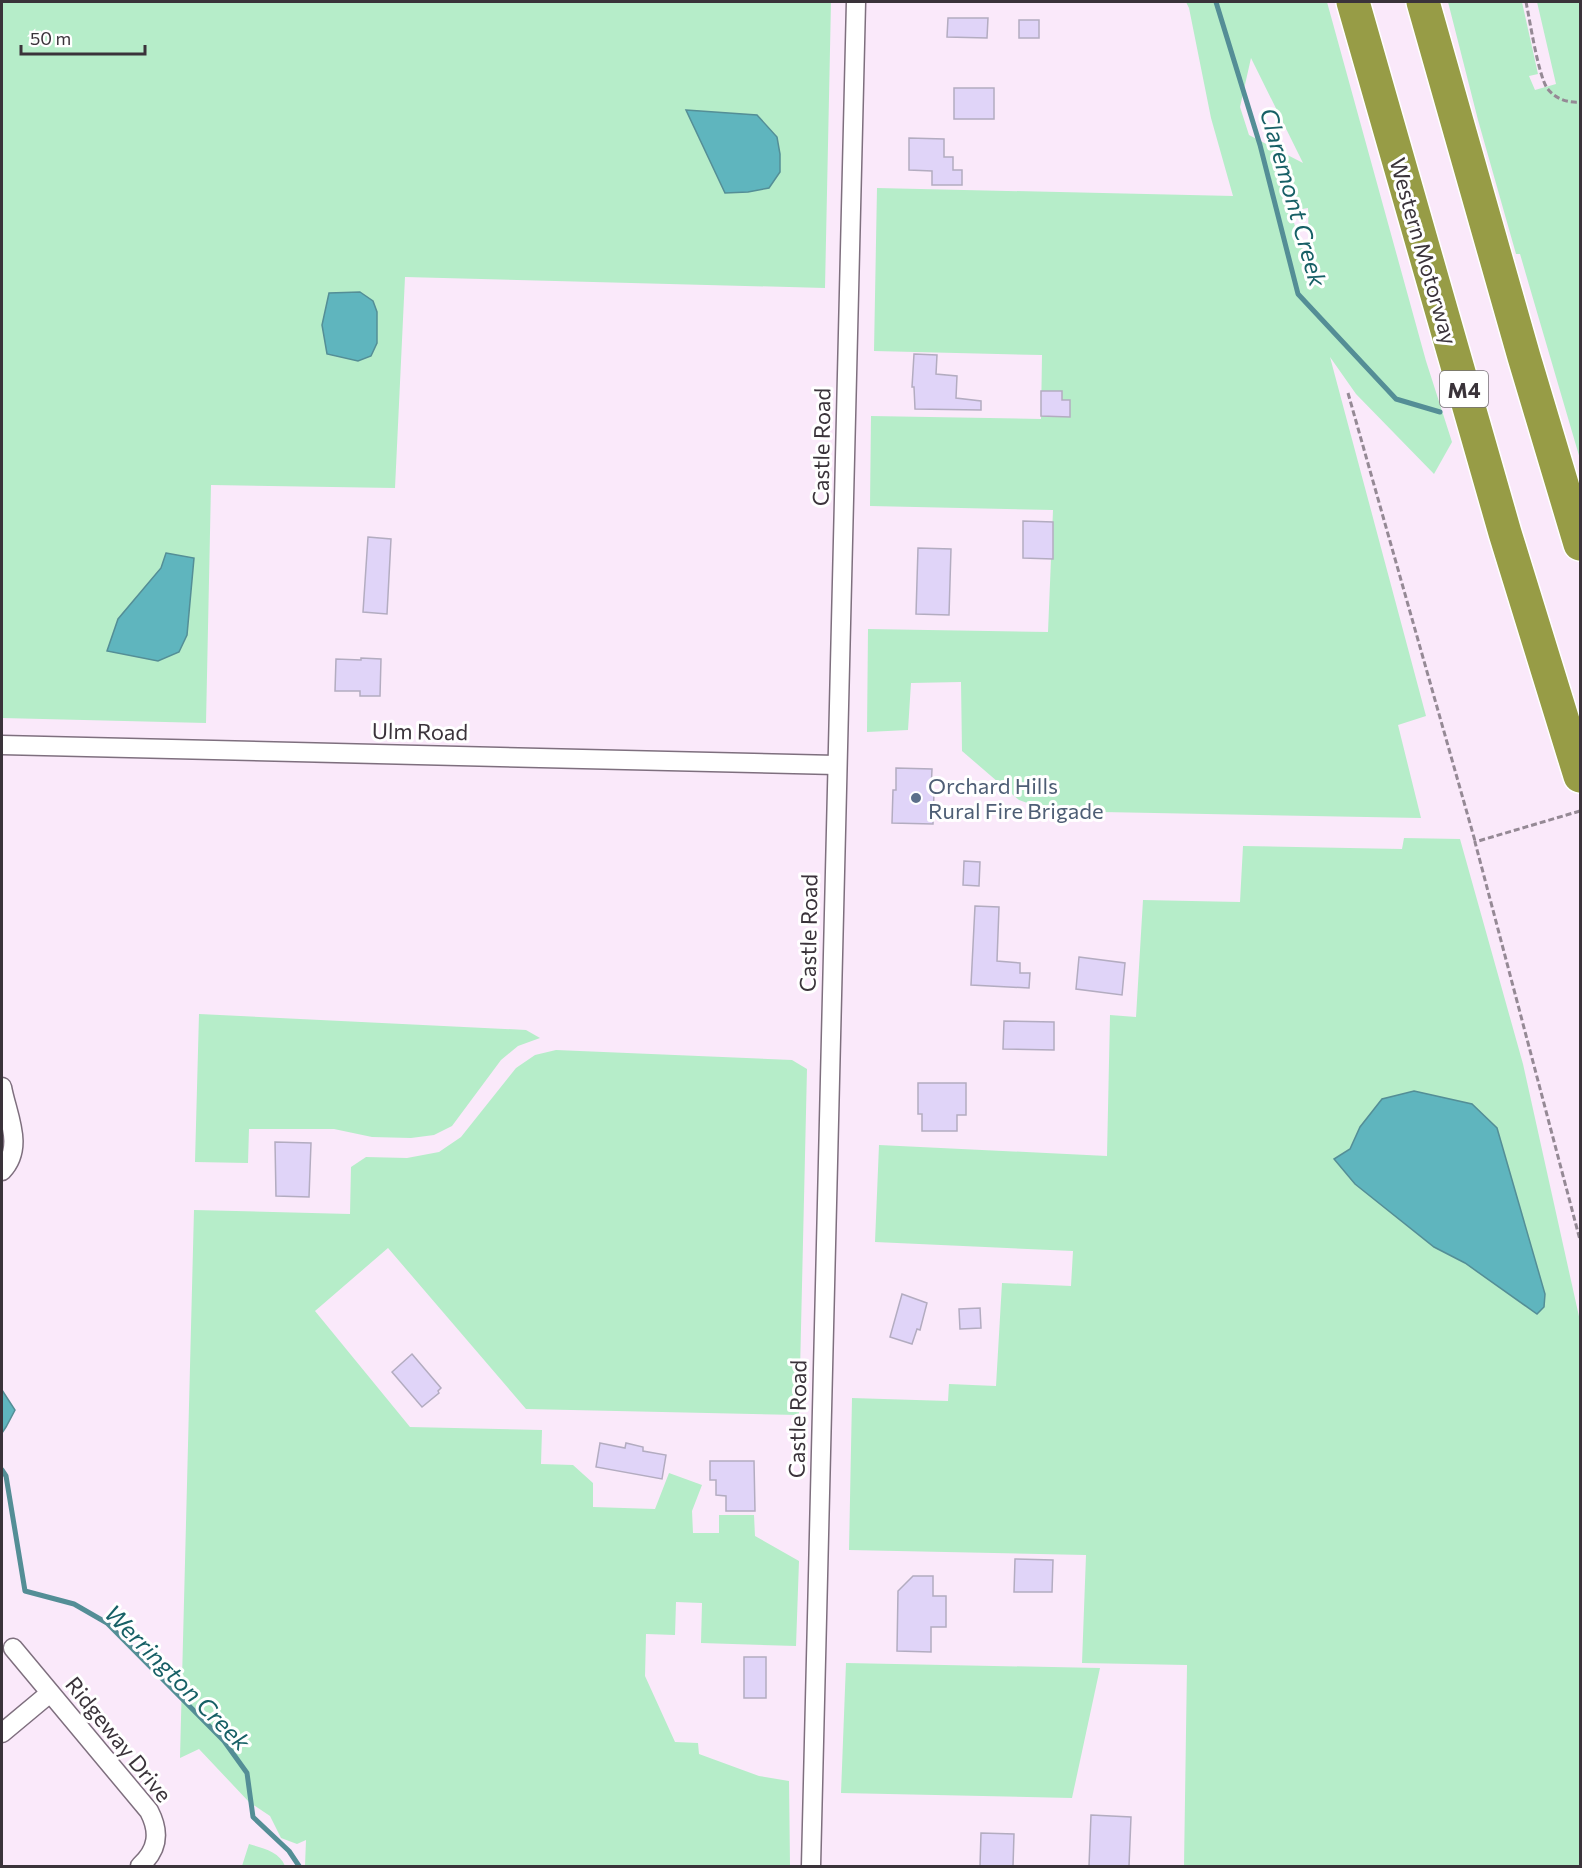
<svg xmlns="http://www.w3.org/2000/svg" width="1582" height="1868" font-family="Commissioner,sans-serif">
	<rect width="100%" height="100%" fill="#fae9fa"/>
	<!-- green -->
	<g fill="#b6edc9" fill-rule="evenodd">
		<polygon points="2,2 831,2 825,288 405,277 395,488 211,485 206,723 2,718"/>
		<path d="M1186 2H1327L1426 361 1452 442 1434 474 1356 394 1330 357 1426 716 1398 725 1421 818 1050 811 1019 800 962 751 961 682 911 683 908 730 867 732 868 629 1048 632 1053 510 870 506 871 416 1041 419 1042 355 874 351 877 188 1233 196 1211 118 1189 8ZM1251 58 1303 163 1249 135 1240 107ZM1308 208 1309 254 1300 246 1291 211Z"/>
		<polygon points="1448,2 1522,2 1538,74 1529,76 1535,90 1556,84 1537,2 1580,2 1580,459 1520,254 1516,254 1478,120"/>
		<path d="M1404 838 1460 839 1523 1064 1580 1321V1866H1184L1187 1665 1082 1663 1086 1555 849 1550 852 1398 948 1401 949 1384 996 1386 1002 1283 1071 1286 1073 1251 875 1242 879 1145 1107 1156 1110 1015 1136 1017 1143 900 1240 902 1243 846 1402 849ZM1443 1098 1472 1104 1497 1128 1545 1294 1544 1307 1537 1314 1465 1263 1434 1247 1355 1184 1334 1159Z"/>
		<polygon points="199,1014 526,1030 540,1038 518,1046 501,1060 452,1126 434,1135 411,1138 372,1137 334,1129 249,1129 248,1163 195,1162"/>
		<polygon points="556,1050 792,1060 807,1069 799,1415 526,1409 388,1248 315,1311 410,1427 542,1430 541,1464 573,1465 593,1483 593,1507 655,1509 669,1473 702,1485 692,1511 693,1533 719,1533 719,1515 754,1515 755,1536 799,1561 796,1646 701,1643 702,1603 676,1602 675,1635 646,1634 645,1676 675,1742 698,1743 699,1754 759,1776 789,1781 790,1866 305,1866 306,1840 297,1844 281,1838 270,1816 249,1802 199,1749 180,1758 194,1210 350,1214 351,1167 366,1157 407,1158 439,1152 461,1137 516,1068 535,1055"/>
		<polygon points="846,1663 1100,1668 1072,1798 841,1793"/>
		<path d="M249 1844C263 1848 280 1852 285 1866H242Z"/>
	</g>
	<!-- water -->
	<g fill="#5fb5be" stroke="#548e96" stroke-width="1.5">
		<polygon points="686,110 757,115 777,137 780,154 780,172 769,188 748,192 725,193"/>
		<polygon points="360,292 373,301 377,312 377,343 371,356 358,361 327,354 322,325 329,293"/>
		<polygon points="166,553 194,558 187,635 179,652 158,661 107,651 118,619 161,568"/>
		<polygon points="1414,1091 1472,1104 1497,1128 1545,1294 1544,1307 1537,1314 1465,1263 1434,1247 1355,1184 1334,1159 1350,1149 1360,1127 1382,1099"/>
		<polygon points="2,1390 15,1410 6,1427 2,1433"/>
	</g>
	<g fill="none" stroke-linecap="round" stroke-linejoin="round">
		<!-- stream -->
		<g stroke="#548e96" stroke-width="5">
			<polyline points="1216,2 1260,145 1298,294 1396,399 1440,412"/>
			<polyline points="2,1470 6,1476 25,1591 74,1604 107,1623 224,1741 247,1773 253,1817 289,1851 299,1866"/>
		</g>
	</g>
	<!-- building -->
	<g fill="#e0d4f8" stroke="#b3acc0" stroke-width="1.5">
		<polygon points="948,18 988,18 987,38 947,37"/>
		<rect x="1019" y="20" width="20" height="18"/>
		<rect x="954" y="88" width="40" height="31"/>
		<polygon points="909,138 944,139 944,157 953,157 953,170 962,170 962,185 932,185 932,171 909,170"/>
		<polygon points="914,354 937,355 936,374 957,376 956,398 981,401 981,410 915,409 914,387 912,387"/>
		<polygon points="1041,391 1062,391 1062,400 1070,400 1070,417 1041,416"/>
		<polygon points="1023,521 1053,522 1053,559 1023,558"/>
		<polygon points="368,537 391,539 387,614 363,612"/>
		<polygon points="918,548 951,549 949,615 916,614"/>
		<polygon points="361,658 381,659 380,696 360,696 360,691 335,691 336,659 361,660"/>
		<polygon points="896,768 932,769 931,791 934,791 933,824 892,823 893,790 896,790"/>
		<polygon points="964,861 980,862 979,886 963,885"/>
		<polygon points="975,906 999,907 997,961 1020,963 1020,973 1030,973 1029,988 971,985"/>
		<polygon points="1079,957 1125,963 1122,995 1076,989"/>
		<polygon points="1004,1021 1054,1022 1054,1050 1003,1049"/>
		<polygon points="918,1083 966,1083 966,1115 957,1115 957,1131 922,1131 922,1114 918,1114"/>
		<polygon points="275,1142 311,1143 309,1197 276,1196"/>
		<polygon points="902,1294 927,1303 920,1330 917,1329 912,1344 890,1337"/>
		<polygon points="980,1308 981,1328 960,1329 959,1309"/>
		<polygon points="412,1354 441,1388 438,1391 439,1393 422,1407 392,1372"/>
		<polygon points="600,1443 625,1448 626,1443 643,1447 643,1451 666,1455 662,1479 596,1467"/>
		<polygon points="710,1461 754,1461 755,1511 726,1511 726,1496 716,1495 716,1480 710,1480"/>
		<polygon points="1015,1559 1053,1560 1052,1592 1014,1592"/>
		<polygon points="913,1576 933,1576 933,1596 946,1596 946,1627 931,1627 931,1652 897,1651 898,1591"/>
		<rect x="744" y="1657" width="22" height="41"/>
		<polygon points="1091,1815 1131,1817 1129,1866 1089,1866"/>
		<polygon points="981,1833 1014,1834 1013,1866 980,1866"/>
	</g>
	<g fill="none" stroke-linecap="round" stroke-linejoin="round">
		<defs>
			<g id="minor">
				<polyline points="2,745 836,765"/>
				<path d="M2 1087C7 1115 25 1147 2 1171"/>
				<path d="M13 1648 149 1811C160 1832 158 1850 140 1866"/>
				<polyline points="2,1733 50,1693"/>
				<polyline points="811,1866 856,2"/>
			</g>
			<g id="motorway">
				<polyline points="1353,2 1505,533 1580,776"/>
				<polyline points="1423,2 1524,357 1580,544"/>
			</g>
		</defs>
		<!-- minor casing -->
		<use href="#minor" stroke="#7e6f7e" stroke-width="21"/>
		<!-- motorway casing -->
		<use href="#motorway" stroke="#fff" stroke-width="36"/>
		<!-- path -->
		<g stroke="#958995" stroke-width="3" stroke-dasharray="6 3" stroke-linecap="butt">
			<path d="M1526 2C1530 21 1538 74 1547 88 1555 99 1568 103 1580 102"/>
			<polyline points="1348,393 1475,841"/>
			<polyline points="1580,811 1475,842 1580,1240"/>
		</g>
		<!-- minor -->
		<use href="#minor" stroke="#fff" stroke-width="18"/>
		<!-- motorway -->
		<use href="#motorway" stroke="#979c46" stroke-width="33"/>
	</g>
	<!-- markers -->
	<circle fill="#5c6f8a" stroke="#fff" stroke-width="2" cx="916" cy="798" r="6"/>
	<g text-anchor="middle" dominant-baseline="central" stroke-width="6" stroke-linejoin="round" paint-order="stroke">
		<!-- shield labels -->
		<rect fill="#fff" stroke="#757075" stroke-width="1.5" x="1440" y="371" width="48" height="36" rx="4.5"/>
		<g font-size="21" font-weight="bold" fill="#3a333a">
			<text x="1464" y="389">M4</text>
		</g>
		<!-- street labels -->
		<g font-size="22" fill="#3a333a" stroke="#fff">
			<text transform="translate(1424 251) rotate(74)">Western Motorway</text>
			<text transform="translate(821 447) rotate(-89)">Castle Road</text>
			<text transform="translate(420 731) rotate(1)">Ulm Road</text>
			<text transform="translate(808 933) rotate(-89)">Castle Road</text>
			<text transform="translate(797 1419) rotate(-89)">Castle Road</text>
			<text transform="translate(119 1739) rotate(51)">Ridgeway Drive</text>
		</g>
		<!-- service labels -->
		<g font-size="22" fill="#4e5e75" stroke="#fff" text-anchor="start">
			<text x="928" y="785">Orchard Hills<tspan x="928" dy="25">Rural Fire Brigade</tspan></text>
		</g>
		<!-- water labels -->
		<g font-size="24" font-style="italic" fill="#176066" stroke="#fff">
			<text transform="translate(1294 197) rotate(74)">Claremont Creek</text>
			<text transform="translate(178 1677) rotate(45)">Werrington Creek</text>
		</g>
	</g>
	<!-- border -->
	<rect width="1582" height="1868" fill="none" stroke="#3a333a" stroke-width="6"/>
	<!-- scale -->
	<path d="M21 45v9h124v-9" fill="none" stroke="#3a333a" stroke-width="3"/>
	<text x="30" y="45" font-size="18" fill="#3a333a" stroke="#ffffff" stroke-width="4.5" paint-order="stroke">50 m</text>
</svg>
